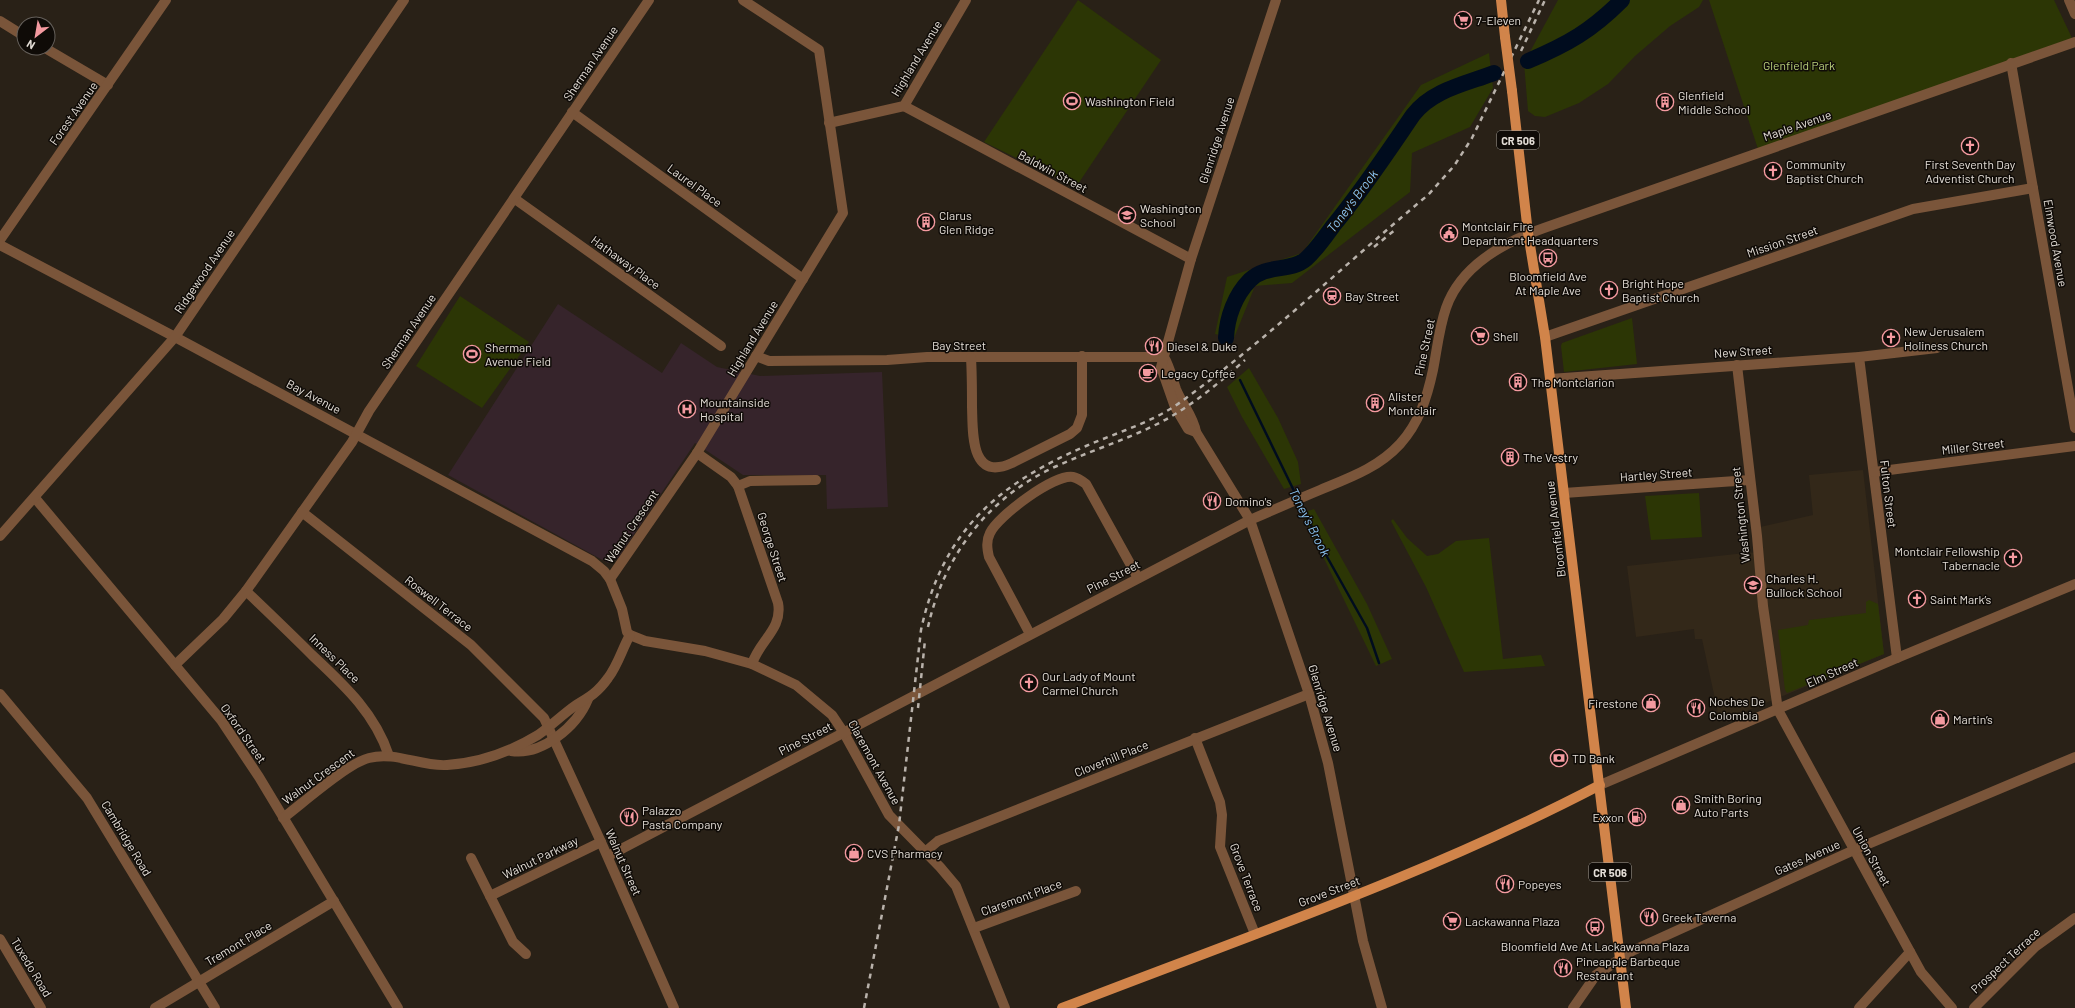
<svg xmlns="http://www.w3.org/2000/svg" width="2075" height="1008" font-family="Barlow,sans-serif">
	<rect width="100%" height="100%" fill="#292117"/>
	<!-- education -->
	<polygon fill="#332819" points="1863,470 1884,654 1720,722 1702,639 1695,639 1694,629 1636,637 1627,566 1745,553 1763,552 1760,527 1813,515 1809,475"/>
	<!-- medical -->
	<polygon fill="#36242b" points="558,304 662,373 681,343 717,367 760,376 882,372 888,507 827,509 826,475 743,475 695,443 618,558 608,563 448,475"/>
	<!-- green -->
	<g fill="#2c3605">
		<polygon points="1078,0 1161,60 1076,187 984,142"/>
		<polygon points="1558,0 1703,0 1699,7 1670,26 1635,56 1608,84 1579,103 1545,117 1535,116 1528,111 1524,63"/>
		<polygon points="1709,0 2054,0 2072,38 1758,149"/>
		<polygon points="1489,53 1493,88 1470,127 1412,153 1410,192 1292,283 1255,286 1234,338 1215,334 1227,277 1302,253 1421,85"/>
		<polygon points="460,296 529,342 482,408 416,366"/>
		<polygon points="1632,318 1637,364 1564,372 1561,346 1562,343"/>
		<polygon points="1249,368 1278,418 1298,462 1301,484 1284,489 1242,417 1227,387"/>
		<polygon points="1699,493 1702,537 1651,540 1645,496"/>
		<polygon points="1314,509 1367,604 1392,659 1376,666 1302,513"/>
		<polygon points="1393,519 1407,538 1427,556 1438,554 1456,541 1489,538 1503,659 1541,655 1545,666 1464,672 1426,587 1391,521"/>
		<polygon points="1869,600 1878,604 1884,654 1787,693 1785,690 1778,630 1808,625 1809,620 1866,613 1866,602"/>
	</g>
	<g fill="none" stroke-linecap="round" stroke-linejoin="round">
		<!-- stream -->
		<g stroke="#000c1e" stroke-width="2.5">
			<polyline points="1240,380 1297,497"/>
			<polyline points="1299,501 1326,555 1367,628 1379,663"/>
		</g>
		<!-- river -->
		<g stroke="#000c1e" stroke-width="16">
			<path d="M1528 61C1568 44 1591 31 1622 0"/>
			<path d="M1226 338C1227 317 1235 295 1250 280 1266 264 1291 272 1306 259 1316 250 1325 237 1333 226 1362 191 1387 153 1413 115 1432 90 1465 84 1494 73"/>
		</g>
		<!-- minor -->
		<g stroke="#7a553a" stroke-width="10">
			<polyline points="2069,0 2075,14"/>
			<polyline points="0,21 24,36"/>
			<polyline points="45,48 108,85"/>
			<polyline points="2011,63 2075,428"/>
			<polyline points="904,106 1191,259"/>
			<polyline points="572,112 803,279"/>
			<polyline points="829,123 904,106 966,0"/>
			<polyline points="515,199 721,346"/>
			<polyline points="0,240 166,0"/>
			<polyline points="0,245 175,337 592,561 604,571 610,579 622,609 627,632 630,635 645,641 705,651 752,664 796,685 832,715 844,733 889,815 940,867 956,886 1005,1008"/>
			<polyline points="1545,337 1913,209 2033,188"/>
			<polyline points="756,356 769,361 887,360 927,357 1164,357"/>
			<path d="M1164 357C1170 367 1172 378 1176 389 1182 404 1194 417 1196 432L1250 520 1309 694 1328 763 1363 941 1382 1008"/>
			<polyline points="1859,357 1897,658"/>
			<path d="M971 358C972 374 972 391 972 407 973 433 970 482 1012 463L1070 434 1077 428 1082 415V356"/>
			<polyline points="1737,365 1757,536 1763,606 1778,710 1921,972 1952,1008"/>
			<polyline points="1550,379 1859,357 1937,348"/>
			<polyline points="1196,432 1188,429 1175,407 1161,367 1191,259 1276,0"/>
			<path d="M697 453 731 477 738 486 778 603C783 629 759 641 752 664"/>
			<polyline points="1874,472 2075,446"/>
			<polyline points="738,486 750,481 816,480"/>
			<polyline points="1564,493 1750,480"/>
			<polyline points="35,498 221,720 259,777 398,1008"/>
			<polyline points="302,512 471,645 544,718 601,842 674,1008"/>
			<polyline points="0,536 175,337 404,0"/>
			<polyline points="610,579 697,453 843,213 819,50 743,0"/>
			<path d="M246 591C268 612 290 633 312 655 344 685 375 713 389 756"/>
			<path d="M1030 634 989 557C987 548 986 541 990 533 998 516 1054 474 1073 477 1078 478 1082 481 1086 484L1138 578"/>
			<polyline points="175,665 223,619 246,591 352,442 369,411 649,0"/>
			<polyline points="0,694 87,798 215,1008"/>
			<polyline points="1195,738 1220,802 1222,815 1220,847 1255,934"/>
			<path d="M511 751C542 756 577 726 588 699"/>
			<polyline points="1600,785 1897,658 2075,584"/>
			<path d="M283 818C303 803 348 763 369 758 396 751 421 767 447 765 481 763 510 752 538 735 551 726 563 714 576 705 590 697 598 692 608 678 618 665 622 649 630 635"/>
			<polyline points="925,852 938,841 1309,694"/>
			<path d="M608 856 1250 520C1273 510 1296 500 1320 490 1349 478 1378 468 1400 444 1419 423 1427 398 1433 370 1437 350 1439 328 1446 308 1461 265 1504 242 1544 228L2075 42"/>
			<polyline points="471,858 513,942 526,954"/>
			<polyline points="490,896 601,842"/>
			<polyline points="974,928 1076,891"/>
			<polyline points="0,939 41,1008"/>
			<polyline points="155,1008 334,901"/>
			<polyline points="1573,1008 1596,975 1632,951 1854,850 2075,757"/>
			<polyline points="1859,1008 1910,952"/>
			<polyline points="1974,1008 2035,947 2075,918"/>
		</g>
		<!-- major -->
		<g stroke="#d1844a" stroke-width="10">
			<polyline points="1501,0 1505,37"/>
			<polyline points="1512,91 1528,233 1545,337 1626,1008"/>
			<path d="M1062 1008C1242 938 1428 875 1600 785"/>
		</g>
		<!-- rail -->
		<g stroke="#b9b2ab" stroke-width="2.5" stroke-dasharray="5 5" stroke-linecap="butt">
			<polyline points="1521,51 1545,0"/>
			<polyline points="1374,247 1396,229"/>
			<path d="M928 627C944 555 989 496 1057 466 1092 450 1129 439 1163 421 1193 405 1220 382 1245 360"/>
			<polyline points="918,708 925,640"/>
			<path d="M864 1008 899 825 921 630C942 532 997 484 1086 446 1118 432 1154 422 1182 401 1269 338 1346 263 1428 195L1454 166 1472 138 1539 0"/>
		</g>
		<!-- major-bridge -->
		<polyline stroke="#d1844a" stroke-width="10" points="1505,37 1512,91"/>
	</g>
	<!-- icons -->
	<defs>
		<symbol id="supermarket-ring" viewBox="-11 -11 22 22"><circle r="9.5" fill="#0f0b07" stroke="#f49aa0" stroke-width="1.5"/><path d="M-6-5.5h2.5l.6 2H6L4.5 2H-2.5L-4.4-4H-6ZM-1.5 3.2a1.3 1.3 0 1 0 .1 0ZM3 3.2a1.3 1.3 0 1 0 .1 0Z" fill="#f49aa0"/></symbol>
		<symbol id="stadium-ring" viewBox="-11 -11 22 22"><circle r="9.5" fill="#0f0b07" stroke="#f49aa0" stroke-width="1.5"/><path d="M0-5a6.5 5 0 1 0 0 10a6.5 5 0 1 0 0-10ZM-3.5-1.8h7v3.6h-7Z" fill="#f49aa0"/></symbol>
		<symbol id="building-ring" viewBox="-11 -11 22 22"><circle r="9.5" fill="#0f0b07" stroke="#f49aa0" stroke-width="1.5"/><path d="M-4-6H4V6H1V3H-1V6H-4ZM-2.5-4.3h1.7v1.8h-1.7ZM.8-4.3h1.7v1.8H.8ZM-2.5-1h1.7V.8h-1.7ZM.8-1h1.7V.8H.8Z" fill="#f49aa0"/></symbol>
		<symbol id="church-ring" viewBox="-11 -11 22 22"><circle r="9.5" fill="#0f0b07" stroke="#f49aa0" stroke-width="1.5"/><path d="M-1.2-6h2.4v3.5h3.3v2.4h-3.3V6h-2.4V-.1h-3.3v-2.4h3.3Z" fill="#f49aa0"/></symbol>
		<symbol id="school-ring" viewBox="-11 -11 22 22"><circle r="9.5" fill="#0f0b07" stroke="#f49aa0" stroke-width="1.5"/><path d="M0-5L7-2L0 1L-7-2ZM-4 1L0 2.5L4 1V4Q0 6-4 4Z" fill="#f49aa0"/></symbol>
		<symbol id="civic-ring" viewBox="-11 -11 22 22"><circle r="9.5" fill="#0f0b07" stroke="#f49aa0" stroke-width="1.5"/><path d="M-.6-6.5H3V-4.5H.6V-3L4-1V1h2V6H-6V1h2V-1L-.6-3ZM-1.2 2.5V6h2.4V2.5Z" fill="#f49aa0"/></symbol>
		<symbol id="bus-ring" viewBox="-11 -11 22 22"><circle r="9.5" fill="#0f0b07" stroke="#f49aa0" stroke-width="1.5"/><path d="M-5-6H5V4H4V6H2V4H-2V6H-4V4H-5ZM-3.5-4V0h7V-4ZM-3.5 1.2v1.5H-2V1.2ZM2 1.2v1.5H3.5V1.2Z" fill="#f49aa0"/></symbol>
		<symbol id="station-ring" viewBox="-11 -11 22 22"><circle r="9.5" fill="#0f0b07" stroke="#f49aa0" stroke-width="1.5"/><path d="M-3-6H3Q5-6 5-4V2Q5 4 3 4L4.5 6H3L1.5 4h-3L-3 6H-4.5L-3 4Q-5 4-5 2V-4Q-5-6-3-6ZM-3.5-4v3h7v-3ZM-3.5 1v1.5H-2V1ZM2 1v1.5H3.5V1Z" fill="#f49aa0"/></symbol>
		<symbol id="restaurant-ring" viewBox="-11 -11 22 22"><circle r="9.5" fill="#0f0b07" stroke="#f49aa0" stroke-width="1.5"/><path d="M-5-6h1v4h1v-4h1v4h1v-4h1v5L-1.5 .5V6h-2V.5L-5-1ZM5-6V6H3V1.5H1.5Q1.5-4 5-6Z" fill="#f49aa0"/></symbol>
		<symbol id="cafe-ring" viewBox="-11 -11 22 22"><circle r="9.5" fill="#0f0b07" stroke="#f49aa0" stroke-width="1.5"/><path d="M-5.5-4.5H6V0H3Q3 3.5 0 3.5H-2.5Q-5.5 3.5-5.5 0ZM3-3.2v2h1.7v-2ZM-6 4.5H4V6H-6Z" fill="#f49aa0"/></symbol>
		<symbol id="hospital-ring" viewBox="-11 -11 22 22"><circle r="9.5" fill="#0f0b07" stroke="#f49aa0" stroke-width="1.5"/><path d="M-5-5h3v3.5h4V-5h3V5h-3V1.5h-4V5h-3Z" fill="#f49aa0"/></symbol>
		<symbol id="shop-ring" viewBox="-11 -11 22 22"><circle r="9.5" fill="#0f0b07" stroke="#f49aa0" stroke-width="1.5"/><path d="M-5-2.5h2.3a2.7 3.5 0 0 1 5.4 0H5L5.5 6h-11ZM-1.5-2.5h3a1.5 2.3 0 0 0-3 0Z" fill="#f49aa0"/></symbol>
		<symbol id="bank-ring" viewBox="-11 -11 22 22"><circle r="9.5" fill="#0f0b07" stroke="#f49aa0" stroke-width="1.5"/><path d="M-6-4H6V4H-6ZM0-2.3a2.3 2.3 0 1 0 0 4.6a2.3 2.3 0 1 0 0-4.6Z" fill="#f49aa0"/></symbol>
		<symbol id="fuel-ring" viewBox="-11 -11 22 22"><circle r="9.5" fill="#0f0b07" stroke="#f49aa0" stroke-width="1.5"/><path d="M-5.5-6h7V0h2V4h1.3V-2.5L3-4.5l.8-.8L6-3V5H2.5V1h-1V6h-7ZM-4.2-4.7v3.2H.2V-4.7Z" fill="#f49aa0"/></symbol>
	</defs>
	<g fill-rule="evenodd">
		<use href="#supermarket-ring" x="1453" y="10" width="20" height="20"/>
		<use href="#stadium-ring" x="1062" y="91" width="20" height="20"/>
		<use href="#building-ring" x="1655" y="92" width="20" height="20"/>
		<use href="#church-ring" x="1960" y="136" width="20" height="20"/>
		<use href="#church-ring" x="1763" y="161" width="20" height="20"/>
		<use href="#school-ring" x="1117" y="205" width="20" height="20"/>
		<use href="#building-ring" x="916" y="212" width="20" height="20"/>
		<use href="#civic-ring" x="1439" y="223" width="20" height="20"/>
		<use href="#bus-ring" x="1538" y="248" width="20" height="20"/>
		<use href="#church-ring" x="1599" y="280" width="20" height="20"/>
		<use href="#station-ring" x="1322" y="286" width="20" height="20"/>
		<use href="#supermarket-ring" x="1470" y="326" width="20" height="20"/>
		<use href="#church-ring" x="1881" y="328" width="20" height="20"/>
		<use href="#restaurant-ring" x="1144" y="336" width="20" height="20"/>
		<use href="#stadium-ring" x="462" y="344" width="20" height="20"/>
		<use href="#cafe-ring" x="1138" y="363" width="20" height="20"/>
		<use href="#building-ring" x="1508" y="372" width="20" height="20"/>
		<use href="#building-ring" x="1365" y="393" width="20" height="20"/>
		<use href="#hospital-ring" x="677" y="399" width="20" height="20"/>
		<use href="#building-ring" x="1500" y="447" width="20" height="20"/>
		<use href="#restaurant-ring" x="1202" y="491" width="20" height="20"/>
		<use href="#church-ring" x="2003" y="548" width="20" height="20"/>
		<use href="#school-ring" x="1743" y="575" width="20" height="20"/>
		<use href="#church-ring" x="1907" y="589" width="20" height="20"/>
		<use href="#church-ring" x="1019" y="673" width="20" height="20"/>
		<use href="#shop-ring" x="1641" y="693" width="20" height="20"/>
		<use href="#restaurant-ring" x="1686" y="698" width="20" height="20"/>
		<use href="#shop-ring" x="1930" y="709" width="20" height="20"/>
		<use href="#bank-ring" x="1549" y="748" width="20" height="20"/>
		<use href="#shop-ring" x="1671" y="795" width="20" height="20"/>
		<use href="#restaurant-ring" x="619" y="807" width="20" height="20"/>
		<use href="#fuel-ring" x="1627" y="807" width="20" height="20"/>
		<use href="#shop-ring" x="844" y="843" width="20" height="20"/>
		<use href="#restaurant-ring" x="1495" y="874" width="20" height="20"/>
		<use href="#restaurant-ring" x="1639" y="907" width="20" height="20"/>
		<use href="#supermarket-ring" x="1442" y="911" width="20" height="20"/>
		<use href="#bus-ring" x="1585" y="917" width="20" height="20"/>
		<use href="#restaurant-ring" x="1553" y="958" width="20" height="20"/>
	</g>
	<g text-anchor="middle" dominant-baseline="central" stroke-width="3" stroke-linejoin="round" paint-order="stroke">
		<!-- shield labels -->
		<g fill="#0f0b07" stroke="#a49f99" stroke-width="1">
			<rect x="1497" y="131" width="42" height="18" rx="3"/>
			<rect x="1589" y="863" width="42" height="18" rx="3"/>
		</g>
		<g font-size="11" font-weight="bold" fill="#e4ded7">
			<text x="1518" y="140">CR 506</text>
			<text x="1610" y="872">CR 506</text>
		</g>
		<!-- poi labels -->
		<g font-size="12" fill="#e4ded7" stroke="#0f0b07" text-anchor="start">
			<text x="1476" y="20">7-Eleven</text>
			<text x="1678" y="95">Glenfield<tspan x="1678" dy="14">Middle School</tspan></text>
			<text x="1085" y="101">Washington Field</text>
			<text x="1786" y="164">Community<tspan x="1786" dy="14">Baptist Church</tspan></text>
			<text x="1970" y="164" text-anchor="middle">First Seventh Day<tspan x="1970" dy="14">Adventist Church</tspan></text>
			<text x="1140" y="208">Washington<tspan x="1140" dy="14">School</tspan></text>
			<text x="939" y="215">Clarus<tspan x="939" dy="14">Glen Ridge</tspan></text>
			<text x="1462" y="226">Montclair Fire<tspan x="1462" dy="14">Department Headquarters</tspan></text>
			<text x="1548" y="276" text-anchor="middle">Bloomfield Ave<tspan x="1548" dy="14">At Maple Ave</tspan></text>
			<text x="1622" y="283">Bright Hope<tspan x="1622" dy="14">Baptist Church</tspan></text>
			<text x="1345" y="296">Bay Street</text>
			<text x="1904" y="331">New Jerusalem<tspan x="1904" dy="14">Holiness Church</tspan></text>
			<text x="1493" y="336">Shell</text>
			<text x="1167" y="346">Diesel &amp; Duke</text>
			<text x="485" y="347">Sherman<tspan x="485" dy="14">Avenue Field</tspan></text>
			<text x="1161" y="373">Legacy Coffee</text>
			<text x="1531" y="382">The Montclarion</text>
			<text x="1388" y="396">Alister<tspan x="1388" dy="14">Montclair</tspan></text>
			<text x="700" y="402">Mountainside<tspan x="700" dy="14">Hospital</tspan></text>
			<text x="1523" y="457">The Vestry</text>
			<text x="1225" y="501">Domino's</text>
			<text x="2000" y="551" text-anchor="end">Montclair Fellowship<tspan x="2000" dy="14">Tabernacle</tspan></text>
			<text x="1766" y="578">Charles H.<tspan x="1766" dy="14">Bullock School</tspan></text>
			<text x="1930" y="599">Saint Mark’s</text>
			<text x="1042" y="676">Our Lady of Mount<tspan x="1042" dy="14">Carmel Church</tspan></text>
			<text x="1709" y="701">Noches De<tspan x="1709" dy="14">Colombia</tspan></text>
			<text x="1638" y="703" text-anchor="end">Firestone</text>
			<text x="1953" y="719">Martin’s</text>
			<text x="1572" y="758">TD Bank</text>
			<text x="1694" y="798">Smith Boring<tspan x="1694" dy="14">Auto Parts</tspan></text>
			<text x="642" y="810">Palazzo<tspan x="642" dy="14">Pasta Company</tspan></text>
			<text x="1624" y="817" text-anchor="end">Exxon</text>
			<text x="867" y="853">CVS Pharmacy</text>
			<text x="1518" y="884">Popeyes</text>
			<text x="1662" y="917">Greek Taverna</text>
			<text x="1465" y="921">Lackawanna Plaza</text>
			<text x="1595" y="946" text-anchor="middle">Bloomfield Ave At Lackawanna Plaza</text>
			<text x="1576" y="961">Pineapple Barbeque<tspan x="1576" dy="14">Restaurant</tspan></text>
		</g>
		<!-- street labels -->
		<g font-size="12" fill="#e4ded7" stroke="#0f0b07">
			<text transform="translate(916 58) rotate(-59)">Highland Avenue</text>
			<text transform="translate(590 63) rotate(-56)">Sherman Avenue</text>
			<text transform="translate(73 113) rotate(-55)">Forest Avenue</text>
			<text transform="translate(1797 125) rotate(-19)">Maple Avenue</text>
			<text transform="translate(1216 140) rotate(-72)">Glenridge Avenue</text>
			<text transform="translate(1053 171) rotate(28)">Baldwin Street</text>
			<text transform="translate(695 185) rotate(36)">Laurel Place</text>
			<text transform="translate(1782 241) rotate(-19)">Mission Street</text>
			<text transform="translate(2056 243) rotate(80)">Elmwood Avenue</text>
			<text transform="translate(626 262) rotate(36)">Hathaway Place</text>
			<text transform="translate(204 271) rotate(-56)">Ridgewood Avenue</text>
			<text transform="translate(408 331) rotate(-56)">Sherman Avenue</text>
			<text transform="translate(752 338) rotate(-59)">Highland Avenue</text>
			<text x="959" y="345">Bay Street</text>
			<text transform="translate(1424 347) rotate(-78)">Pine Street</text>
			<text transform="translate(1743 351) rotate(-4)">New Street</text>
			<text transform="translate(314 396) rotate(28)">Bay Avenue</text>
			<text transform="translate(1973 446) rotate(-7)">Miller Street</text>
			<text transform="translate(1656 474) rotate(-4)">Hartley Street</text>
			<text transform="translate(1889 494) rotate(83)">Fulton Street</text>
			<text transform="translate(1740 515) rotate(-96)">Washington Street</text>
			<text transform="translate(631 526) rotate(-56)">Walnut Crescent</text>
			<text transform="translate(1555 529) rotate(-97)">Bloomfield Avenue</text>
			<text transform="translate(773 547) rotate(72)">George Street</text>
			<text transform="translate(1113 576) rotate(-27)">Pine Street</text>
			<text transform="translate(439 603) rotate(38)">Roswell Terrace</text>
			<text transform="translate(335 658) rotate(44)">Inness Place</text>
			<text transform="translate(1832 672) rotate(-24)">Elm Street</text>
			<text transform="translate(1326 708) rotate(73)">Glenridge Avenue</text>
			<text transform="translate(244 733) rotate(55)">Oxford Street</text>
			<text transform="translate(805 738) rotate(-27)">Pine Street</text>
			<text transform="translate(1111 758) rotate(-22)">Cloverhill Place</text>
			<text transform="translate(875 762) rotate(61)">Claremont Avenue</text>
			<text transform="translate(318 776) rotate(-36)">Walnut Crescent</text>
			<text transform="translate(127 838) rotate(59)">Cambridge Road</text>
			<text transform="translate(1872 856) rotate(61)">Union Street</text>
			<text transform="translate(540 857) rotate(-26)">Walnut Parkway</text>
			<text transform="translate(1807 857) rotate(-24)">Gates Avenue</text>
			<text transform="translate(624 862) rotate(66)">Walnut Street</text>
			<text transform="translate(1247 877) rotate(69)">Grove Terrace</text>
			<text transform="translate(1329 891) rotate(-21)">Grove Street</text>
			<text transform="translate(1021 897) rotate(-20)">Claremont Place</text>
			<text transform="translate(238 943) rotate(-31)">Tremont Place</text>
			<text transform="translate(2005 960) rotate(-43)">Prospect Terrace</text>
			<text transform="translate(32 967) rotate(59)">Tuxedo Road</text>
		</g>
		<!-- park labels -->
		<g font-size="12" fill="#b9d07b" stroke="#0f0b07">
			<text x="1799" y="65">Glenfield Park</text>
		</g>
		<!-- water labels -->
		<g font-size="13" font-style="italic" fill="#8bc5f4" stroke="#0f0b07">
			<text transform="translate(1352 201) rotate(-53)">Toney's Brook</text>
			<text transform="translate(1310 522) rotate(63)">Toney's Brook</text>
		</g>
	</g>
	<!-- north arrow -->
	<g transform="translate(36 36) rotate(211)"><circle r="19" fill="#0f0b07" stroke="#645f5a"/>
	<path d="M0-3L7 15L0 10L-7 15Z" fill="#f49aa0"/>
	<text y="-6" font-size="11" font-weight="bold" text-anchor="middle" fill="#e4ded7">N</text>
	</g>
</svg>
